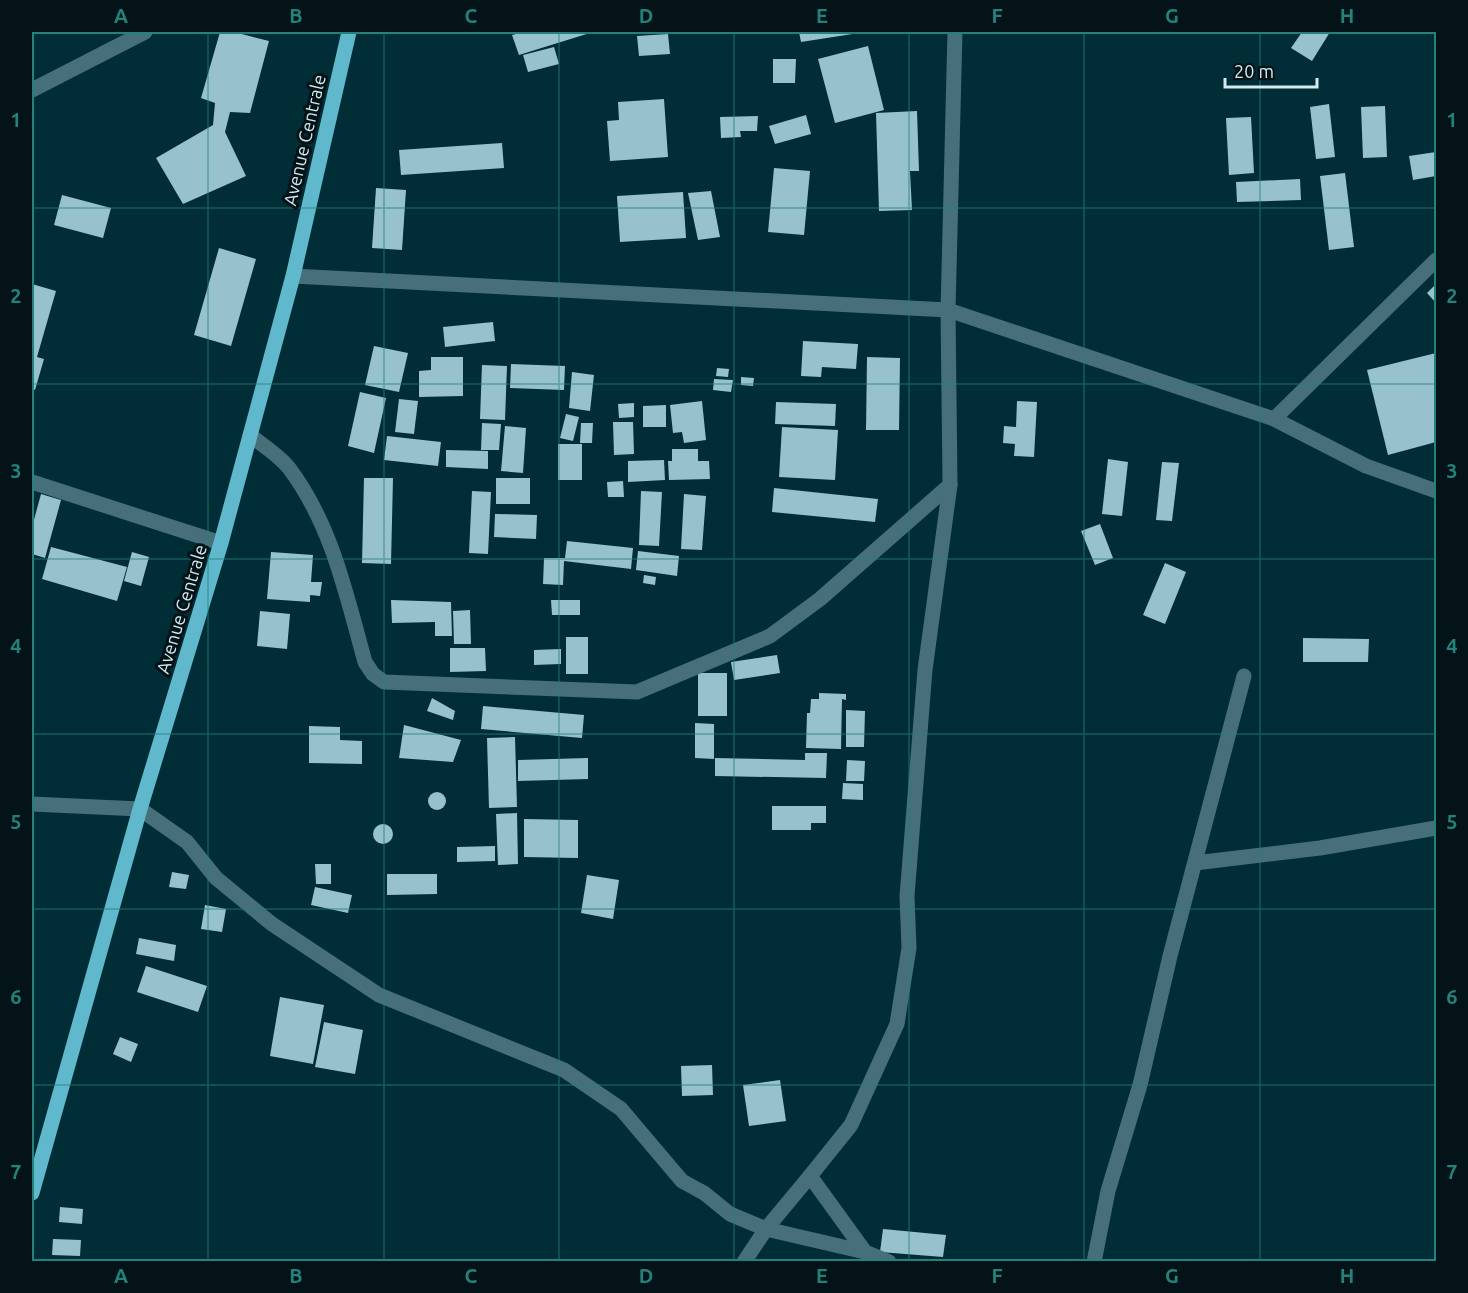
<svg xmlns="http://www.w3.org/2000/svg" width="1468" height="1293" font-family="Ubuntu,sans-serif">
	<rect width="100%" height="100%" fill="#002d36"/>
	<!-- building -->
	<g fill="#97c2cd">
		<polygon points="220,32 234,32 269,41 250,113 230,112 225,132 246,176 183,204 156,158 213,125 215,103 201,98"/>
		<polygon points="524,32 593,32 519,55 512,35"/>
		<polygon points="799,32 859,32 859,33 801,42"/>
		<polygon points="1302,32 1330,32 1312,61 1291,48"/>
		<polygon points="668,34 670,54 639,56 637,36"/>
		<polygon points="868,46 884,110 835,123 818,59"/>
		<polygon points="554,47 559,64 528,72 523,55"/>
		<polygon points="773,59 796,59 795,83 773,83"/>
		<polygon points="664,99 668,157 610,161 607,121 619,120 618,102"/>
		<polygon points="1329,104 1335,157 1316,159 1310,107"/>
		<polygon points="1385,106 1387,157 1363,158 1361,107"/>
		<polygon points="917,111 919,171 910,171 912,210 879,211 876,113"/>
		<polygon points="806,115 811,134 775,144 769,126"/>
		<polygon points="758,116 757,131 740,131 741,137 721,138 720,117"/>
		<polygon points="1251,117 1254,173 1229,175 1226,118"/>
		<polygon points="502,143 504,168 401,175 399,150"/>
		<polygon points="1436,152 1436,176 1413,180 1409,156"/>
		<polygon points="774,168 810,171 804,235 768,232"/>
		<polygon points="1345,173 1354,247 1329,250 1320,176"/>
		<polygon points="1300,179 1301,200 1237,202 1236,182"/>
		<polygon points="376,188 406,190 402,250 372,248"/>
		<polygon points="711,191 720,237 698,240 688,193"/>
		<polygon points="683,192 686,238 620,242 617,196"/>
		<polygon points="62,195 111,208 103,238 54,225"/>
		<polygon points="219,248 256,259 231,346 194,335"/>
		<polygon points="32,284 56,291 37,357 44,359 35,390 32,389"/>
		<polygon points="1436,284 1436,303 1427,293"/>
		<polygon points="493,322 495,341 445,347 443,327"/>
		<polygon points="803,341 858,344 856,369 822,367 821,377 801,376"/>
		<polygon points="374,346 408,353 399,392 365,385"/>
		<polygon points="1436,353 1436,442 1388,455 1367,370"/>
		<polygon points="431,357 463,357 463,396 419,397 419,371 431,370"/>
		<polygon points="867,357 900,358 899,430 866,430"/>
		<polygon points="511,364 565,366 564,390 510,388"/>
		<polygon points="482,365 507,366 505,420 480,419"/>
		<polygon points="717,368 729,369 728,377 716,376"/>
		<polygon points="572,372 594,375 590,411 569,408"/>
		<polygon points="741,377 754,378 753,386 741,385"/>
		<polygon points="714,379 733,380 731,392 713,390"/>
		<polygon points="360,392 386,398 374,453 348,446"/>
		<polygon points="399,399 418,401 414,434 395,432"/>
		<polygon points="702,401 706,440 684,443 682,432 673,433 670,405"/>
		<polygon points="1017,401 1037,402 1034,457 1014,456 1015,444 1003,443 1004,426 1016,427"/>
		<polygon points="776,402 836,404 835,426 775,424"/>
		<polygon points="634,403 634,417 619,418 618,404"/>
		<polygon points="666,405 666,427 643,427 643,406"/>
		<polygon points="566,414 579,417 573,441 560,438"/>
		<polygon points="613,422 633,422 634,454 614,455"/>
		<polygon points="482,423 501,424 499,450 481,450"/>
		<polygon points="581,423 593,423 592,443 580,443"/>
		<polygon points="505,426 526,428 523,473 501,471"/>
		<polygon points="782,427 838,430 835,480 779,477"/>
		<polygon points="387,436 441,442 438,466 384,460"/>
		<rect x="558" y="444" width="24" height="36"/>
		<polygon points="672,449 698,449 698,461 709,461 710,479 669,480 668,461 672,461"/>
		<polygon points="446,450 488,451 488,469 446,467"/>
		<polygon points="1108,459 1128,462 1122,516 1102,514"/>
		<polygon points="664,460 665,480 628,482 628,461"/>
		<polygon points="1162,462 1179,463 1172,521 1156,520"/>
		<polygon points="364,478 393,478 391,564 362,563"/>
		<rect x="496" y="478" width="34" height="26"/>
		<polygon points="623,481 624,497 608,497 607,482"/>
		<polygon points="774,488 878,499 875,522 772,512"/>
		<polygon points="472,491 491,492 488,554 469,553"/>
		<polygon points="641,491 662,492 659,546 639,545"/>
		<polygon points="41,494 61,500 45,558 32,554 32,527"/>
		<polygon points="684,494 706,496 702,550 681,549"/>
		<polygon points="495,514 537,515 536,539 494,537"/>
		<polygon points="1100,524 1113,558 1095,565 1081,531"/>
		<polygon points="567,541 633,548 631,569 564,561 563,585 543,584 544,558 565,558"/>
		<polygon points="51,547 127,567 117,601 42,579"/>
		<polygon points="638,551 679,556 677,576 636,570"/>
		<polygon points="132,552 149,557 141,586 124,581"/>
		<polygon points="271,552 313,555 311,582 322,582 320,596 310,595 310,602 267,599"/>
		<polygon points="1165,563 1186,572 1165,624 1143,615"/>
		<polygon points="644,575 656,577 655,585 643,583"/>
		<polygon points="391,600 451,602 452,636 435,636 435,622 392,623"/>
		<polygon points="551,600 580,600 580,615 552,615"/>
		<polygon points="470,610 471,644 454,644 453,611"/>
		<polygon points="260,611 290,614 287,649 257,646"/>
		<rect x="566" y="637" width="22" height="37"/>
		<polygon points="1303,638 1369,639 1368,662 1303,662"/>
		<polygon points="450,648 485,648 486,671 450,672"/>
		<polygon points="561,649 561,664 534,665 534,650"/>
		<polygon points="777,655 780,673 734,680 731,662"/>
		<rect x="698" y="673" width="29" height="43"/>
		<polygon points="819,693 846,694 846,700 842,699 841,749 806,748 807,713 810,713 811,699 819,699"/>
		<polygon points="432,698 455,711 453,720 427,711"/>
		<polygon points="483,706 584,715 582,738 481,729"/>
		<polygon points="846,710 865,711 864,747 846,747"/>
		<polygon points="695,723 714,724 714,759 695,758"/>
		<polygon points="404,725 461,740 453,762 399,758"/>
		<polygon points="309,726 340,727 340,740 362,741 362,764 309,763"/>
		<polygon points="515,737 517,807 489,808 487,738"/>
		<polygon points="805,753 827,753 826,778 715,776 715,758 805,760"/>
		<polygon points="588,758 588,779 518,781 518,760"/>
		<polygon points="847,760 865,761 864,781 846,781"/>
		<polygon points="843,783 863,784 863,800 842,799"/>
		<circle cx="437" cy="801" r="9"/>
		<polygon points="772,806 826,806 826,823 811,823 811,830 772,830"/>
		<polygon points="517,813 518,864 498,865 496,814"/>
		<polygon points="524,819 578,820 578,858 524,857"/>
		<circle cx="383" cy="834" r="10"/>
		<polygon points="495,846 495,861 457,862 457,847"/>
		<polygon points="315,864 331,864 331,884 316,884"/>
		<polygon points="172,872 189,875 186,889 169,887"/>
		<polygon points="387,874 437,874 437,894 387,895"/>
		<polygon points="587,875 619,880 613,919 581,913"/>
		<polygon points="315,887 352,895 348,913 311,905"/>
		<polygon points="205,905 226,909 222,932 201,929"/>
		<polygon points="139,938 176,945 174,961 136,954"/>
		<polygon points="146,966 207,986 198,1012 137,992"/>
		<polygon points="280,997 324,1005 313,1064 270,1056"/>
		<polygon points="324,1022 363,1030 355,1074 315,1067"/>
		<polygon points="120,1037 138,1044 131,1062 113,1054"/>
		<polygon points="712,1065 713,1095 682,1096 681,1066"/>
		<polygon points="780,1080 786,1121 749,1126 743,1085"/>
		<polygon points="60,1207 83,1209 82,1224 59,1222"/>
		<polygon points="883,1229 946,1235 943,1257 880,1252"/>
		<polygon points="53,1239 81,1240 80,1256 52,1255"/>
	</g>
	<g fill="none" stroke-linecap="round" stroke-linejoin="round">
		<!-- minor -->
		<g stroke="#476f79" stroke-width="15">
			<polyline points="32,90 145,32"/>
			<polyline points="293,276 948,310 1274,419 1436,260"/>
			<polyline points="1274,419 1366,466 1436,491"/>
			<path d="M250 435C262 445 279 455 289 468 332 525 346 594 365 662L373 674 384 682 637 692 770 636 820 599 950 485 948 310 955 32"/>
			<polyline points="32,482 221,543"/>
			<polyline points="32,804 140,809 187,842 216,878 272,924 379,995 564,1070 621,1109 682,1181 704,1193 730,1214 766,1229 810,1176"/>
			<polyline points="1195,863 1320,848 1436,828"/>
			<polyline points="744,1262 766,1229 865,1252"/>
			<polyline points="889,1262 865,1252 810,1176 851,1125 897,1024 909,948 907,896 925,670 950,485"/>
			<polyline points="1094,1262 1108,1191 1140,1085 1170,956 1244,676"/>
		</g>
		<!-- major -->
		<polyline stroke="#5fb8cc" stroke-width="15" points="32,1193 140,809 221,543 293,276 349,32"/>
	</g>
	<!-- grid -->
	<path fill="none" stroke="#23827b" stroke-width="1.5" stroke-opacity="0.55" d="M208 32V1262M384 32V1262M559 32V1262M734 32V1262M909 32V1262M1084 32V1262M1260 32V1262M32 208H1436M32 384H1436M32 559H1436M32 734H1436M32 909H1436M32 1085H1436"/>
	<g text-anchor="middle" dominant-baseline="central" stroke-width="6" stroke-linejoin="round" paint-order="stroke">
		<!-- street labels -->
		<g font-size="18" fill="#d4eaef" stroke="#031317">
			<text transform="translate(304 140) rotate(-77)">Avenue Centrale</text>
			<text transform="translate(181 609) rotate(-73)">Avenue Centrale</text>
		</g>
	</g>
	<!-- border -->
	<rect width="1468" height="1293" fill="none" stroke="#031317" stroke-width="66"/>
	<!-- scale -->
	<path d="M1225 78v9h92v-9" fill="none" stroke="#d4eaef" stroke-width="3"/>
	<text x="1234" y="78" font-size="18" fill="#d4eaef" stroke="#031317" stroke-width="4.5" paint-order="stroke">20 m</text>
	<rect x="33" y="33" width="1402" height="1227" fill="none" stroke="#23827b" stroke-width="2"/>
	<g font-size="20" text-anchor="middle" font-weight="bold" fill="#23827b">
		<text x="121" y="23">A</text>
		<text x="296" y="23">B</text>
		<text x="471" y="23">C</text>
		<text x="646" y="23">D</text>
		<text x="822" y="23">E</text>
		<text x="997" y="23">F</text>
		<text x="1172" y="23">G</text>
		<text x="1347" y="23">H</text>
		<text x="16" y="127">1</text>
		<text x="1452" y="127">1</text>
		<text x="16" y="303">2</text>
		<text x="1452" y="303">2</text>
		<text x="16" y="478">3</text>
		<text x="1452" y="478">3</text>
		<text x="16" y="653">4</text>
		<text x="1452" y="653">4</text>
		<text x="16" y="829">5</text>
		<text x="1452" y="829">5</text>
		<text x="16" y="1004">6</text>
		<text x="1452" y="1004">6</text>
		<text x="16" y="1179">7</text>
		<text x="1452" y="1179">7</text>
		<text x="121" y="1283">A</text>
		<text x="296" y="1283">B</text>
		<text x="471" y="1283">C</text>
		<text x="646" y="1283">D</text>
		<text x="822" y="1283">E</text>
		<text x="997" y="1283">F</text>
		<text x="1172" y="1283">G</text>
		<text x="1347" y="1283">H</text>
	</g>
</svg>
